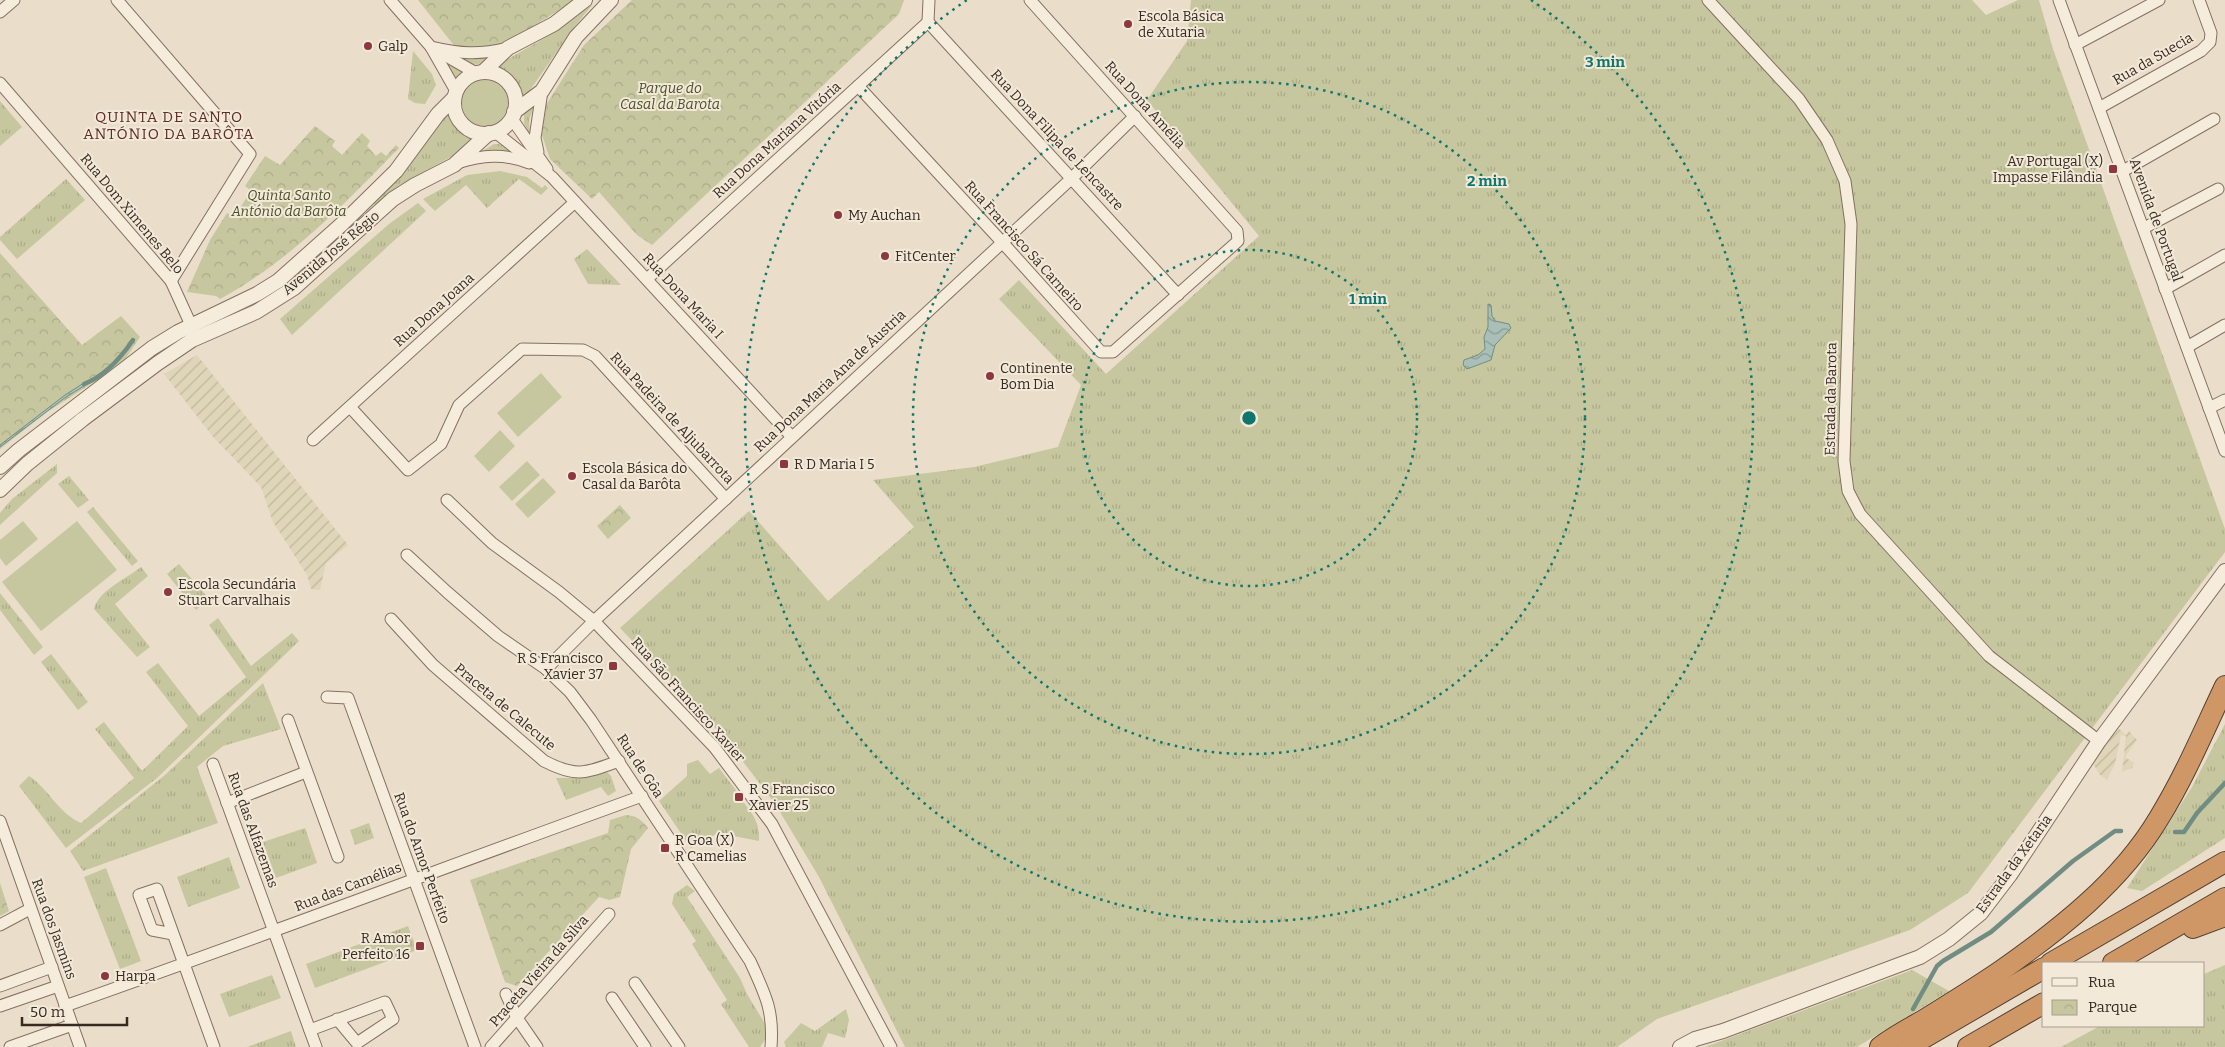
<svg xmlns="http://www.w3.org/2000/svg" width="2225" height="1047" font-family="Bitter,serif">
	<defs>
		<pattern id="farmland-furrows" width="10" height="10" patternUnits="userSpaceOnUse" patternTransform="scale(1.25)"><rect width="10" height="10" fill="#dfd5b8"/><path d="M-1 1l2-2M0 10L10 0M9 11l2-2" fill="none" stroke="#c0b79e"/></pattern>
		<pattern id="grass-tufts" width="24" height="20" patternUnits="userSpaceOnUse" patternTransform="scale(1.25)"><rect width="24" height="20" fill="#c6c79e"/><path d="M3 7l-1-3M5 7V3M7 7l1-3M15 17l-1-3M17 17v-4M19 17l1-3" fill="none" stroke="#abab88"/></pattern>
		<pattern id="park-crowns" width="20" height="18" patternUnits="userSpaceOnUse" patternTransform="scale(1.25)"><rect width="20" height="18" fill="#c6c79e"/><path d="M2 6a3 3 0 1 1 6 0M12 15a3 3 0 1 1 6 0" fill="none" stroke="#abab88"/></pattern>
		<pattern id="water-waves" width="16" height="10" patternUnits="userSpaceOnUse" patternTransform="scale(1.25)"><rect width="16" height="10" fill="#aabfb7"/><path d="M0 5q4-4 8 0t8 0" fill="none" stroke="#8b9b94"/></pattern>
	</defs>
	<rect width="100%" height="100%" fill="#eadeca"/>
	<!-- farmland -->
	<g fill="url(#farmland-furrows)">
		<polygon points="197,355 348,545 326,563 320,590 311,589 307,575 273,522 261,487 214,438 164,374"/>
		<polygon points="2118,728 2126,735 2129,731 2137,740 2125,757 2134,763 2132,768 2122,772 2126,736 2121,735 2115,764 2107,780 2099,774 2093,763"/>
	</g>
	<!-- grass -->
	<g fill="url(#grass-tufts)">
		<polygon points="1191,0 1972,0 1986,15 2018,0 2039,0 2053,49 2225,529 2225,552 1968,893 1910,930 1657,1019 1617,1047 905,1047 819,877 774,802 724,737 620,628 749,511 828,601 914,527 873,480 974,467 1058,447 1081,385 999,299 1019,280 1106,374 1259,236 1147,100 1187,41"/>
		<path d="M593 4 575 26 521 103C521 85 509 71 492 68L543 39Z"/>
		<polygon points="413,51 432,74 436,85 425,104 415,103 408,99"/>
		<path d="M493 53C477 68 477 67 457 57L477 59Z"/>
		<polygon points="445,62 465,72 454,83"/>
		<polygon points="537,98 529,120 530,137 524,123 524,113"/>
		<polygon points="0,101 22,127 0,146"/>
		<polygon points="448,111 456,127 476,140 465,149 398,186 375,205 373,202 394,183"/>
		<polygon points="494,144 499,144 517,154 496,150 479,153"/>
		<polygon points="500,171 527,177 542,188 545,185 548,188 541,195 519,179 487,208 466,185 435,211 423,199 467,175"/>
		<polygon points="66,179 85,200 17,259 0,240 0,237"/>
		<polygon points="418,203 426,211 292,335 280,319 389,224"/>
		<polygon points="587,249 621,285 588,284 574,259"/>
		<polygon points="57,464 57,473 0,525 0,513 12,499"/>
		<polygon points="69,476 89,500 78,508 58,484"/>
		<polygon points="93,507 138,561 132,566 87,512"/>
		<polygon points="179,564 209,599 196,610 167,574"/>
		<path d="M141 567 148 576 115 604 150 647 137 657 94 609C99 590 126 579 141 567Z"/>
		<polygon points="0,593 43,647 34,655 0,610"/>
		<path d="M218 618 251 666 292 633 299 641 157 778 66 848 19 786 29 776C51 791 56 811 81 823L134 778 95 729 104 722 142 771 188 726 146 672 158 663 199 716 246 677 209 625Z"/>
		<polygon points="51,654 88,702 78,710 41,662"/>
		<polygon points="263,683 281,729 223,746 197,767 218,823 83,871 70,851 165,775"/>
		<polygon points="2225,724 2225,838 2142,891 2127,888 2192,787"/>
		<path d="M698 760 710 774 719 768 738 793 735 796 740 801 742 800C753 815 760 822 759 841L718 833 691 848 659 801 687 776V764Z"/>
		<polygon points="606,771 611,776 616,791 608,796 601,787 566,800 556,778 582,778"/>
		<polygon points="369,823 374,838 355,845 350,830"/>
		<polygon points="305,828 317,863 276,878 263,842"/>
		<polygon points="229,857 240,888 188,907 177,877"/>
		<polygon points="106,868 141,961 120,969 84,877"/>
		<polygon points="687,885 695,891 687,897 740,978 747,994 770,1032 760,1047 749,1047 721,1004 727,1000 692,944 696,941 672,904 674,894"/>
		<polygon points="408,926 417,950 315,988 306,964"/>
		<polygon points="2225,965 2225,1047 2061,1047 2100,1026 2204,1026 2204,974"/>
		<polygon points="1912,970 1949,991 1857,1047 1705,1047"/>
		<polygon points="272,975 281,998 229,1017 220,994"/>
		<polygon points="846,1009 849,1020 845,1038 828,1033 822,1047 786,1047 784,1042 801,1023 815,1031"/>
		<polygon points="291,1031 296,1047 247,1047"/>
	</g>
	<!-- park -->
	<g fill="url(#park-crowns)">
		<polygon points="418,0 575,0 532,27 493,47 456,48"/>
		<polygon points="632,0 904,0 899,14 652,245 637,235 599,192 592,199 550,159 542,135 546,105 584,45"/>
		<path d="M315 126 335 141 332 146 342 155 362 133 370 141 367 146 376 156 381 152 386 156 396 145 399 148C344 204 290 261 220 299L216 296 187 292 210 240 227 213 234 217 251 191 245 186 265 156 280 165Z"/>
		<polygon points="0,253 82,345 121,316 140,337 126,358 94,382 47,412 0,449"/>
		<polygon points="620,505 631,518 608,539 597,526"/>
		<path d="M626 815C637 816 642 820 648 828L631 849 620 897 609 900 599 897 517 986 505 982 470 880 608 833 610 820Z"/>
		<polygon points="0,883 9,911 0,916"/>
	</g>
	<!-- garden -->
	<g fill="#c6c79e">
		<circle cx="485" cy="103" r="23"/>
		<polygon points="541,373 562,397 518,437 497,413"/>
		<polygon points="500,430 515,446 489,472 474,456"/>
		<polygon points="527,461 540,475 512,501 499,487"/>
		<polygon points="543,478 556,492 528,518 515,504"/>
		<polygon points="23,521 38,539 6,566 0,558 0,540"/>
		<polygon points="77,521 117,570 41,631 2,582"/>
	</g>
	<!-- water -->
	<g fill="url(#water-waves)" stroke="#718d83">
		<polygon points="1488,304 1491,305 1492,316 1495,321 1509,324 1511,328 1495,345 1491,360 1467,369 1463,365 1464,360 1478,355 1485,349 1484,337 1488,327"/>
		<polygon points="87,381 89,383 66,397 0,447 0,445 65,395"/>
	</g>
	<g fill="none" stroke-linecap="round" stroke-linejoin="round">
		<!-- stream -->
		<g stroke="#718d83" stroke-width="4.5">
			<path d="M84 384C105 376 120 359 133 340"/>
			<polyline points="2175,832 2184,832 2197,813 2225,783"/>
			<polyline points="1913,1009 1937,966 1943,961 1991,932 2073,861 2115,831 2121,831"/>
		</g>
		<defs>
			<g id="minor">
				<polyline points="117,0 250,154 171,281"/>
				<polyline points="390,0 431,47 456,91"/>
				<polyline points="929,0 928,22 1178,295"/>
				<polyline points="1708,0 1799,99 1827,140 1845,181 1851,224 1844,461 1848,491 1860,514 1989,656 2099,741"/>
				<polyline points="2059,0 2225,451"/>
				<polyline points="0,12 14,0"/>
				<polyline points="2075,45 2159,0"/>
				<path d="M431 47C461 54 479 55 508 48"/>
				<polyline points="441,53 476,73"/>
				<polyline points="0,83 171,281 191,325"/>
				<polyline points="858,86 1002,242 1101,352 1113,352 1238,241 1237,231 1030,0"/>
				<polyline points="2099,108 2201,51 2210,42 2211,33 2199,0"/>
				<polyline points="512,119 547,169"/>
				<polyline points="495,132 552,177 792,437"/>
				<polyline points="538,152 535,138 542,91"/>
				<path d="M457 163C482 155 504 153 529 163"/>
				<polyline points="2123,171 2214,119"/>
				<polyline points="2144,228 2218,189"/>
				<polyline points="647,279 928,22"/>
				<polyline points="2165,289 2225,255"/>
				<polyline points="2187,347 2225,325"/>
				<polyline points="350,407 408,470 441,444 459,405 522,349 583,350 595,356 726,499"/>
				<polyline points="2209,408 2225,400"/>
				<polyline points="313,440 575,202"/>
				<polyline points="447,500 492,543 559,592 594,621 715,748 772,824 891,1047"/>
				<path d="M407 555 447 592 498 636 546 669 570 692 591 720 750 961C765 994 774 1010 771 1047"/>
				<path d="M391 619 433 665 544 761C577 778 586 773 619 761"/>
				<polyline points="546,669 594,621 1072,178 1135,116"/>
				<polyline points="327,697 348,698 475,1047"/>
				<polyline points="288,720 338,857"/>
				<polyline points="213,764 316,1047"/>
				<polyline points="227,803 306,772"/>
				<polyline points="0,821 80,1047"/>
				<polyline points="0,925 30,909"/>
				<polyline points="173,934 152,930 139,895 157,889 214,1047"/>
				<polyline points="635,983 679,1047"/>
				<polyline points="0,986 52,967"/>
				<polyline points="506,994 517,1018 537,1047"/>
				<polyline points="612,998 645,1047"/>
				<polyline points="0,1006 58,986"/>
				<path d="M65 1006C258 938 449 866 642 796"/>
				<polyline points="310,1030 385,1002 393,1019 357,1043 337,1019"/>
				<polyline points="10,1047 72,1025"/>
				<polyline points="491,1047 609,914"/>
			</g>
			<g id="tertiary">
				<polyline points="483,72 508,48 554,24 585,0"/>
				<circle cx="485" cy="103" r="31"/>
				<polyline points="514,112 542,91 576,37 611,0"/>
				<polyline points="0,467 19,450 152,348 178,332 257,294 278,281 342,224 396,171 438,114 454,98"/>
				<polyline points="0,490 27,464 83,419 158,363 192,340 256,312 294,288 393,199 415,185 454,165 489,133"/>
				<polyline points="1680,1047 1695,1039 1723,1031 1920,957 1949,939 1981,913 2010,875 2099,741 2225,571"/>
			</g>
			<g id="motorway">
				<polyline points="2193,928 2225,916"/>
				<polyline points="2051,963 2225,862"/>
				<polyline points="2113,963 2225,898"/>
				<path d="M1880 1047C1893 1037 1908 1029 1922 1021 1948 1005 1974 989 1999 972 2059 930 2121 882 2159 818 2185 776 2204 730 2225 686"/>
				<polyline points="1908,1047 2044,968"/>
				<polyline points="1968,1047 2044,1003"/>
			</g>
		</defs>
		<!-- minor casing -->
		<use href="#minor" stroke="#857060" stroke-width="13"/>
		<!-- tertiary casing -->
		<use href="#tertiary" stroke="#857060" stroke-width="16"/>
		<!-- motorway casing -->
		<use href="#motorway" stroke="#534034" stroke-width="22"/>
		<!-- minor -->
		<use href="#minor" stroke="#f5ecdc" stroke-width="11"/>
		<!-- tertiary -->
		<use href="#tertiary" stroke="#f5ecdc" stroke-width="14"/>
		<!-- motorway -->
		<use href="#motorway" stroke="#cf9765" stroke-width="20"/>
	</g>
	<!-- distance rings -->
	<g fill="none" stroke="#0f766e" stroke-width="2.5" stroke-dasharray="2.5 5">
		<circle cx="1249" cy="418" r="168"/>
		<circle cx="1249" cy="418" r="336"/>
		<path d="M1531 0A504 504 0 1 1 967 0"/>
	</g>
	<!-- markers -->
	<g fill="#8d373f" stroke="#f2e9d8" stroke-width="2">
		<circle cx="1128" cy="24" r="5"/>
		<circle cx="368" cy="46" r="5"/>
		<rect x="2108" y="164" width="10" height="10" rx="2.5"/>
		<circle cx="838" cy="215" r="5"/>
		<circle cx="885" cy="256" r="5"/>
		<circle cx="990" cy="376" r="5"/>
		<rect x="779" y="459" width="10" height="10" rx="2.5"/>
		<circle cx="572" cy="476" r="5"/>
		<circle cx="168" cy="592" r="5"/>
		<rect x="608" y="661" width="10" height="10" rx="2.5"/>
		<rect x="734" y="792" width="10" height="10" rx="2.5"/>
		<rect x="660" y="843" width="10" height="10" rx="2.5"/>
		<rect x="415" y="941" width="10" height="10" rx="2.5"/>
		<circle cx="105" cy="976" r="5"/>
	</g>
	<g text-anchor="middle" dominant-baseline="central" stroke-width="4" stroke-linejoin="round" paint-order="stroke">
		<!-- poi labels -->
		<g font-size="14" fill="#372a22" stroke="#f2e9d8" text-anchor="start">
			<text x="1138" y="16">Escola Básica<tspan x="1138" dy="16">de Xutaria</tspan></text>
			<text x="378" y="46">Galp</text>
			<text x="2103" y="161" text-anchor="end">Av Portugal (X)<tspan x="2103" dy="16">Impasse Filândia</tspan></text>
			<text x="848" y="215">My Auchan</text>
			<text x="895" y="256">FitCenter</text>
			<text x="1000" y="368">Continente<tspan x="1000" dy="16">Bom Dia</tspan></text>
			<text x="794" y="464">R D Maria I 5</text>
			<text x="582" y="468">Escola Básica do<tspan x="582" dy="16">Casal da Barôta</tspan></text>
			<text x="178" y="584">Escola Secundária<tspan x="178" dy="16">Stuart Carvalhais</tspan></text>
			<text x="603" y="658" text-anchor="end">R S Francisco<tspan x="603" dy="16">Xavier 37</tspan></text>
			<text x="749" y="789">R S Francisco<tspan x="749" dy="16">Xavier 25</tspan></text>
			<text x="675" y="840">R Goa (X)<tspan x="675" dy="16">R Camelias</tspan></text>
			<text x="410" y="938" text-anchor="end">R Amor<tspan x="410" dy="16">Perfeito 16</tspan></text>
			<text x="115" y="976">Harpa</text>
		</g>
		<!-- street labels -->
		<g font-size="14" fill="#372a22" stroke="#f2e9d8">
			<text transform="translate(2153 59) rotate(-30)">Rua da Suecia</text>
			<text transform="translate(1145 105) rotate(48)">Rua Dona Amélia</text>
			<text transform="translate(777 140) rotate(-42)">Rua Dona Mariana Vitória</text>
			<text transform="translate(1057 140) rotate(47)">Rua Dona Filipa de Lencastre</text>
			<text transform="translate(132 214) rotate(50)">Rua Dom Ximenes Belo</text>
			<text transform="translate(2156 220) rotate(70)">Avenida de Portugal</text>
			<text transform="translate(1024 246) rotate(48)">Rua Francisco Sá Carneiro</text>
			<text transform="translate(331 253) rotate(-40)">Avenida José Régio</text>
			<text transform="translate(683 296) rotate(47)">Rua Dona Maria I</text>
			<text transform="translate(434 310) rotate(-42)">Rua Dona Joana</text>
			<text transform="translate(830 381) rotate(-43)">Rua Dona Maria Ana de Áustria</text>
			<text transform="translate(1831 399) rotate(-89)">Estrada da Barota</text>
			<text transform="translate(672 418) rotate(47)">Rua Padeira de Aljubarrota</text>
			<text transform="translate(688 700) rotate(48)">Rua São Francisco Xavier</text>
			<text transform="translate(505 707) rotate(40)">Praceta de Calecute</text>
			<text transform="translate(640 766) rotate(57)">Rua de Gôa</text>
			<text transform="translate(253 830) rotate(70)">Rua das Alfazemas</text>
			<text transform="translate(422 858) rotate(70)">Rua do Amor Perfeito</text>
			<text transform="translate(2014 864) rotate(-54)">Estrada da Xetaria</text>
			<text transform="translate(348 887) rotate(-21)">Rua das Camélias</text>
			<text transform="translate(54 929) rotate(70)">Rua dos Jasmins</text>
			<text transform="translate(539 971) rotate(-49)">Praceta Vieira da Silva</text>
		</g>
		<!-- park labels -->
		<g font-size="14" font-style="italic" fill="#4a512b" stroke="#f2e9d8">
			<text x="670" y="88">Parque do<tspan x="670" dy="16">Casal da Barota</tspan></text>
			<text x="289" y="195">Quinta Santo<tspan x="289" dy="16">António da Barôta</tspan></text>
		</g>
		<!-- neighbourhood labels -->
		<g font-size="15" letter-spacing="1" fill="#5f2d26" stroke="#f2e9d8">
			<text x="169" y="117">QUINTA DE SANTO<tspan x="169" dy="17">ANTÓNIO DA BARÔTA</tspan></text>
		</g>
	</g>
	<circle cx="1249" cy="418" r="8" fill="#0f766e" stroke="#f2e9d8" stroke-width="2.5"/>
	<g font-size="15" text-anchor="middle" font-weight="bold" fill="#0f766e" stroke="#f2e9d8" stroke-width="4" stroke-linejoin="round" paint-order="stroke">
		<text x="1605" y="67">3 min</text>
		<text x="1487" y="186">2 min</text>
		<text x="1368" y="304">1 min</text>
	</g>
	<!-- legend -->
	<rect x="2042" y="962" width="162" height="65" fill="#f2e9d8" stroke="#a79d8f"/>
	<rect x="2052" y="978" width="25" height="8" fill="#f5ecdc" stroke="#a79d8f"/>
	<text x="2088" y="987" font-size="15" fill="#372a22">Rua</text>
	<rect x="2052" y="1000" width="25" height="15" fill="url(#park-crowns)" stroke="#a79d8f"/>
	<text x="2088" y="1012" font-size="15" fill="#372a22">Parque</text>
	<!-- scale -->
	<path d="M22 1017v8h105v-8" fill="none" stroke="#372a22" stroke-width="2.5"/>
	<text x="30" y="1017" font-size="15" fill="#372a22" stroke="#f2e9d8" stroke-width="4" paint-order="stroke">50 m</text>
</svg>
